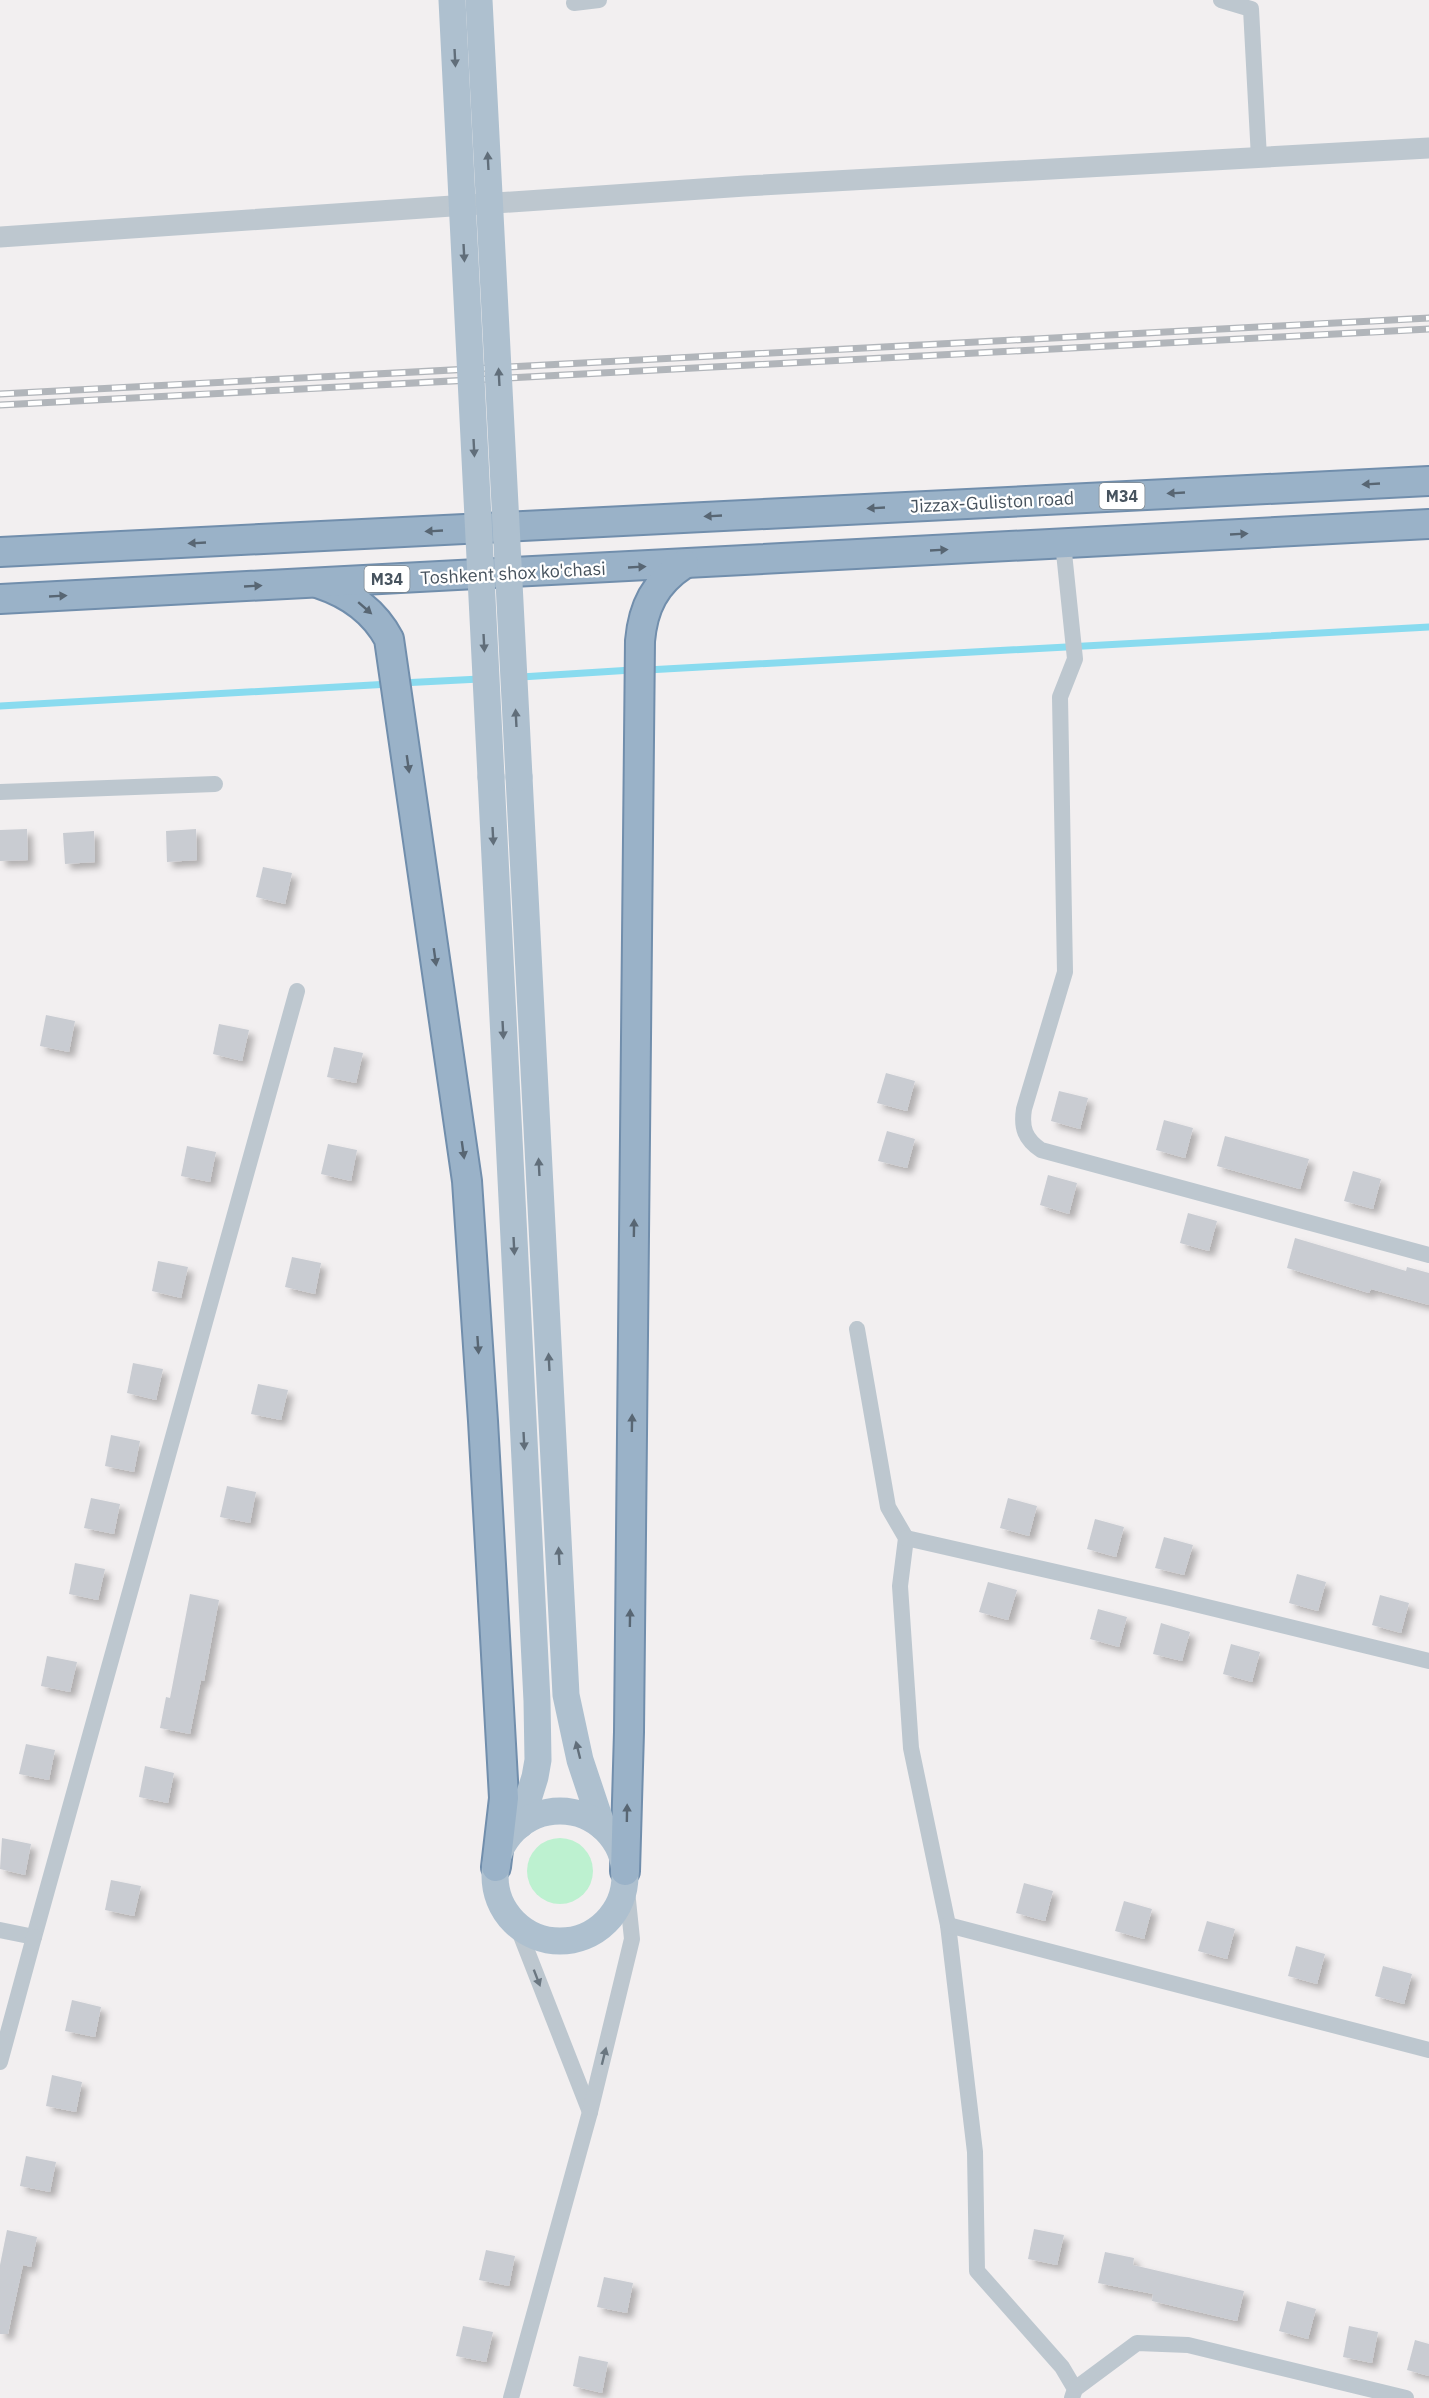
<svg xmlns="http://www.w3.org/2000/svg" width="1429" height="2398" font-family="'IBM Plex Sans',sans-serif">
	<defs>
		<filter id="shadow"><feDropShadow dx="5.5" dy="5.5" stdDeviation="3" flood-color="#0004"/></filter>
	</defs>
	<rect width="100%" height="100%" fill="#f2eff0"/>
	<!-- green -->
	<circle fill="#bdf1d0" cx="560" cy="1871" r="33"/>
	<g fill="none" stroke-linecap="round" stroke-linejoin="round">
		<!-- stream -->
		<g stroke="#89dbef" stroke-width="7">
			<polyline points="647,670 1429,627"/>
			<polyline points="521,677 632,670"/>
			<polyline points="401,683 480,679"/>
			<polyline points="0,706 390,684"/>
		</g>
	</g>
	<!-- building -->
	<g fill="#c9ccd2" filter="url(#shadow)">
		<polygon points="27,829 28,860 0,861 0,830"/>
		<polygon points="196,829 197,860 167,862 166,831"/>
		<polygon points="94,831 95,862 65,864 63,833"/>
		<polygon points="263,867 292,873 285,904 256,897"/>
		<polygon points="46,1015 75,1021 69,1052 40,1046"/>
		<polygon points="219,1024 249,1030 242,1061 213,1054"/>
		<polygon points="334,1047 363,1053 356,1083 327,1077"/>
		<polygon points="886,1073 915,1081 907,1111 877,1103"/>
		<polygon points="1059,1091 1088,1098 1080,1129 1051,1121"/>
		<polygon points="1164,1120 1193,1128 1185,1158 1156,1150"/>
		<polygon points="887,1131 915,1139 907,1168 878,1161"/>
		<polygon points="1225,1136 1309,1159 1300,1189 1217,1166"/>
		<polygon points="328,1144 357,1150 351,1181 321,1174"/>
		<polygon points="187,1146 216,1152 210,1182 181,1176"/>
		<polygon points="1353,1171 1381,1179 1373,1209 1344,1201"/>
		<polygon points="1048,1175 1077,1183 1069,1214 1040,1205"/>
		<polygon points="1188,1213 1217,1221 1209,1251 1180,1243"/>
		<polygon points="1295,1238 1406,1271 1407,1267 1429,1273 1429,1305 1371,1289 1369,1293 1287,1268"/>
		<polygon points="292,1257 321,1263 315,1294 285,1287"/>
		<polygon points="158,1261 188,1267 181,1298 152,1291"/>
		<polygon points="133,1363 163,1369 156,1400 127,1393"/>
		<polygon points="258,1384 288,1390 281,1420 251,1414"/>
		<polygon points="111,1435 140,1441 134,1472 105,1466"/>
		<polygon points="227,1486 256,1492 250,1523 220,1517"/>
		<polygon points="91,1498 120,1504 114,1534 84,1528"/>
		<polygon points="1008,1498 1037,1506 1029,1536 1000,1528"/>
		<polygon points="1095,1519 1124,1527 1116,1557 1087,1549"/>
		<polygon points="1164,1537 1193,1545 1184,1575 1155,1568"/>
		<polygon points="75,1563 105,1569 98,1600 69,1594"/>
		<polygon points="1297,1574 1326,1582 1318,1611 1289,1603"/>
		<polygon points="988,1582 1017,1590 1008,1620 979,1612"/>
		<polygon points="190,1594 219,1600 204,1681 201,1680 190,1734 160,1728 166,1697 170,1698"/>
		<polygon points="1380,1595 1409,1603 1401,1633 1372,1625"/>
		<polygon points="1098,1609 1127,1617 1119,1647 1090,1639"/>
		<polygon points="1161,1623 1190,1632 1182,1661 1153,1654"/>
		<polygon points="1231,1644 1260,1652 1252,1682 1223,1674"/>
		<polygon points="47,1656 77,1662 70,1692 41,1686"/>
		<polygon points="26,1744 55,1750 49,1780 19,1774"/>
		<polygon points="145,1766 174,1773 168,1803 139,1797"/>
		<polygon points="2,1838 31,1844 25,1875 0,1869"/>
		<polygon points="111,1880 141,1886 134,1916 105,1910"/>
		<polygon points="1024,1883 1053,1891 1045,1921 1016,1913"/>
		<polygon points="1124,1901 1152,1909 1144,1939 1115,1931"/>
		<polygon points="1207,1921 1235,1929 1227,1959 1198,1951"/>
		<polygon points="1296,1946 1325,1954 1317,1984 1288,1976"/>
		<polygon points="1383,1966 1412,1974 1404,2004 1375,1996"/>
		<polygon points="72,2000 101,2007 95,2037 65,2031"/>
		<polygon points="52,2075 82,2082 76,2112 46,2106"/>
		<polygon points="26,2156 56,2162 50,2192 20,2186"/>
		<polygon points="1034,2229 1064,2235 1057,2265 1028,2259"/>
		<polygon points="7,2230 37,2237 31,2267 23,2265 8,2334 0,2334 0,2265"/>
		<polygon points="486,2250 515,2256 509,2286 479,2280"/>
		<polygon points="1105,2252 1134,2258 1133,2265 1244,2291 1237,2321 1152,2301 1153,2294 1098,2283"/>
		<polygon points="604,2277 633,2283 627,2313 597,2307"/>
		<polygon points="1287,2301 1316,2309 1308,2339 1279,2331"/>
		<polygon points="463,2326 493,2332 486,2362 456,2356"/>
		<polygon points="1349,2326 1378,2332 1372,2363 1343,2357"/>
		<polygon points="1415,2340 1429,2344 1429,2376 1407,2370"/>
		<polygon points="579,2356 608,2362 602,2393 573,2386"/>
	</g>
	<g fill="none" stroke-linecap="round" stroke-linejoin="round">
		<defs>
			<g id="trunk">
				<polyline points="0,552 1429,481"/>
				<path d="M320 584C350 594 374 611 389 639L467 1181 483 1421 504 1798 496 1867"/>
				<polyline points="0,599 1429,524"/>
				<path d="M625 1871 629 1732 640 641C643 607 655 583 684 564"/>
			</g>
		</defs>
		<!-- trunk casing -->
		<use href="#trunk" stroke="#718eac" stroke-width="32"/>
		<!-- minor -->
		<g stroke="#bdc7cf" stroke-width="16">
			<polyline points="1221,0 1251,9 1259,158"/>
			<polyline points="574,3 599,0"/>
			<path d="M1063 543 1075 659 1060 697 1065 972 1024 1109C1021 1128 1025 1139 1041 1150L1429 1255"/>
			<polyline points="0,792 215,784"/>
			<polyline points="857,1329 888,1507 906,1538 900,1586 911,1748 948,1925 975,2152 977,2271 1062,2367 1075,2389 1072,2398"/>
			<polyline points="906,1538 1170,1598 1429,1661"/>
			<polyline points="516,1923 590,2112"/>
			<polyline points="948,1925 1429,2050"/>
			<polyline points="0,1930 34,1937 297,991"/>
			<polyline points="0,2062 34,1937"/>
			<polyline points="1075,2389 1137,2343 1188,2345 1406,2398"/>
			<polyline points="511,2398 590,2112 632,1939 625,1871"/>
		</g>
		<!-- tertiary -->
		<polyline stroke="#bdc7cf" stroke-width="21" points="0,237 745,186 1429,148"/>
		<!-- primary -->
		<g stroke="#aec0cf" stroke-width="27">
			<polyline points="491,777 537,1701 538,1760 535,1777 520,1825"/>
			<polyline points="519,777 566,1695 580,1760 602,1826"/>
			<circle cx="560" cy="1876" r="65"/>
		</g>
		<!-- trunk -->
		<use href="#trunk" stroke="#9ab2c8" stroke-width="28"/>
		<defs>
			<g id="rail">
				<polyline points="0,394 1429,318"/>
				<polyline points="0,405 1429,329"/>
			</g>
		</defs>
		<!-- rail casing -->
		<use href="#rail" stroke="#b1b5ba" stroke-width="7"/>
		<!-- rail -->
		<use href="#rail" stroke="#fff" stroke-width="4.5" stroke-dasharray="14" stroke-linecap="butt"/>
		<!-- primary-bridge -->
		<g stroke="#aec0cf" stroke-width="27">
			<polyline points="452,0 491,777"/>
			<polyline points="479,0 519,777"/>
		</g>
	</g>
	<!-- one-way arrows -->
	<defs><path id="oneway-solid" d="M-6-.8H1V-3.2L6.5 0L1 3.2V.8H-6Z" transform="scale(1.5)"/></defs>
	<g fill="#616e7a">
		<use href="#oneway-solid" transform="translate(455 58) rotate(87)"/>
		<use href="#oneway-solid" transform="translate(488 161) rotate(-93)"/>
		<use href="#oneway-solid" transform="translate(464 253) rotate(87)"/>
		<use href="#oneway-solid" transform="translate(499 377) rotate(-93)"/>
		<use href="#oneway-solid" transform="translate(474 448) rotate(87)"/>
		<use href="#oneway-solid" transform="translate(484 643) rotate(87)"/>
		<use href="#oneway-solid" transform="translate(516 718) rotate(-93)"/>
		<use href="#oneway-solid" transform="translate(493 836) rotate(87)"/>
		<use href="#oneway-solid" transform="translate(503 1030) rotate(87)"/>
		<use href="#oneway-solid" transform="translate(539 1167) rotate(-93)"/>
		<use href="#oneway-solid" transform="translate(514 1246) rotate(87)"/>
		<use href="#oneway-solid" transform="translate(549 1362) rotate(-93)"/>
		<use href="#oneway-solid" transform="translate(524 1441) rotate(87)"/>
		<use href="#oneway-solid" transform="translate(559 1556) rotate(-93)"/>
		<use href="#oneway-solid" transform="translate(578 1750) rotate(-104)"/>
	</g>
	<g fill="#586673">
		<use href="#oneway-solid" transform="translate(1371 484) rotate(177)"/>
		<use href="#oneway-solid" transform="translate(1176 493) rotate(177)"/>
		<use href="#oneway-solid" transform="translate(876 508) rotate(177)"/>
		<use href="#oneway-solid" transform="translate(713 516) rotate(177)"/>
		<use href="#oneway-solid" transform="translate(434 531) rotate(177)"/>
		<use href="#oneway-solid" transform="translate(1239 534) rotate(-3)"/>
		<use href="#oneway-solid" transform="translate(197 543) rotate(177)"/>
		<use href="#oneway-solid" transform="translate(939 550) rotate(-3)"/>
		<use href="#oneway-solid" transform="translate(637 567) rotate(-3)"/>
		<use href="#oneway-solid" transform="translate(253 586) rotate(-3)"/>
		<use href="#oneway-solid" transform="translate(58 596) rotate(-3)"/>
		<use href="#oneway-solid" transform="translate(365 608) rotate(41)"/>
		<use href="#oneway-solid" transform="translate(408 764) rotate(82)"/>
		<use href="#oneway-solid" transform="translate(435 957) rotate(82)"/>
		<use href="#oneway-solid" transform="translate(463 1150) rotate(82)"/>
		<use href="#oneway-solid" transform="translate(634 1228) rotate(-89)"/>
		<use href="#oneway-solid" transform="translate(478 1345) rotate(86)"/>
		<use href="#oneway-solid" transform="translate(632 1423) rotate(-89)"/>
		<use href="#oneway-solid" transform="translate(630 1618) rotate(-89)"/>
		<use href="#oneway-solid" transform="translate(627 1813) rotate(-89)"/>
	</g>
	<g fill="#6a7680">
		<use href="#oneway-solid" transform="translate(537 1978) rotate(69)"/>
		<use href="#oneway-solid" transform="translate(604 2056) rotate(-76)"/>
	</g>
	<g text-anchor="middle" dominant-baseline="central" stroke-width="4.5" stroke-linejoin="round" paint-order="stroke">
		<!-- shield labels -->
		<g fill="#fff" stroke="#7e878e" stroke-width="1.5">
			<rect x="1099.5" y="483" width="45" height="26" rx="4.5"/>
			<rect x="364.5" y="566" width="45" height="26" rx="4.5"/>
		</g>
		<g font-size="16" font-weight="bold" fill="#47535e">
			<text x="1122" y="496">M34</text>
			<text x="387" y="579">M34</text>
		</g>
		<!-- street labels -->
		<g font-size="18" fill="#47535e" stroke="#fff">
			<text transform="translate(992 502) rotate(-3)">Jizzax-Guliston road</text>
			<text transform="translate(513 573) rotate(-3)">Toshkent shox ko'chasi</text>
		</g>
	</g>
</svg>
